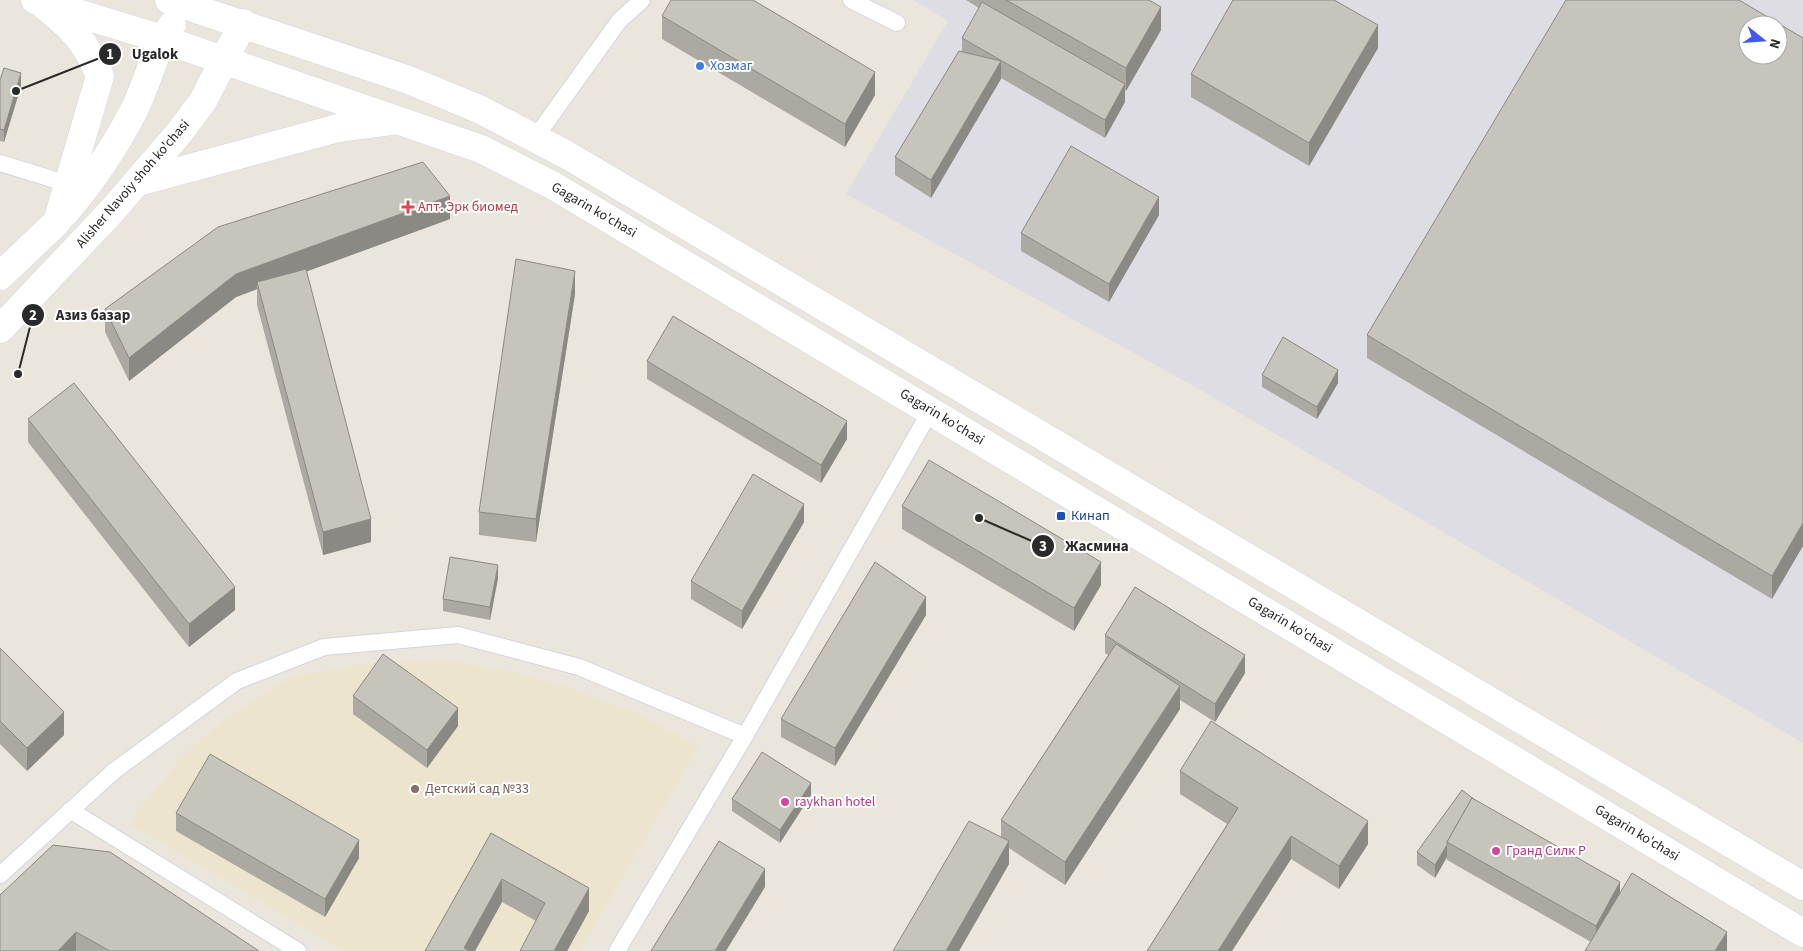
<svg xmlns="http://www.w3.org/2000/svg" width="1803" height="951" font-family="'Source Sans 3',sans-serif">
	<rect width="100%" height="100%" fill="#ebe6dc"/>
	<!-- industrial -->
	<path fill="#dfdde4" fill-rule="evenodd" d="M913 0H1803V743L1197 388 846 194 948 21ZM1748 25H1778V55H1748Z"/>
	<!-- education -->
	<polygon fill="#ece4cc" points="445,660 509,671 570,688 638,714 699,747 580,951 343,951 128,823 183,756 223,720 291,677 363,664"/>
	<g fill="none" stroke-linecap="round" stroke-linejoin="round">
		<defs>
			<g id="service">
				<polyline points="851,0 897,23"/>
				<polyline points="535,138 619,21 642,0"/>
				<polyline points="0,163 68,184"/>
				<polyline points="70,810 298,951"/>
				<polyline points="0,875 114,771 237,681 324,647 458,635 579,667 745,736"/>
				<polyline points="617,951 745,736 931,410"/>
			</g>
			<g id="secondary">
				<polyline points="35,0 162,39 481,149 552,185 1803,933"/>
				<polyline points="169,0 406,79 479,109 567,155 1803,886"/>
				<polyline points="138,182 338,128 391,121"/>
				<path d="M64 214C92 181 113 151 133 112 148 84 153 52 172 25"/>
				<path d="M0 276 57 222 100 76C86 43 75 30 47 8"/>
				<polyline points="0,329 110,213 179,133 203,101 243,23"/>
			</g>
		</defs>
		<!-- service casing -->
		<use href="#service" stroke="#d2d4e2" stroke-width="18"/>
		<!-- secondary casing -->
		<use href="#secondary" stroke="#d2d4e2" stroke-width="29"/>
		<!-- service -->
		<use href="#service" stroke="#fff" stroke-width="16"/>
		<!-- secondary -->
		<use href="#secondary" stroke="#fff" stroke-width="28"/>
	</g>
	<!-- wall -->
	<g fill="#aba9a1">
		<polygon points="966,0 1149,0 1161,30 1126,91 1125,90 1125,102 1105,138 1001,78 931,198 895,175 895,157 962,51 962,38 979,8"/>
		<polygon points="662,16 875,95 845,147 662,39"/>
		<polygon points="1803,38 1772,599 1367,358 1367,335"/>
		<polygon points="1378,48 1309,166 1191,97 1191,74"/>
		<polygon points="0,80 21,86 4,142 0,141"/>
		<polygon points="1159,215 1109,302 1021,251 1021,233"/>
		<polygon points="450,219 306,271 371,542 323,555 257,305 257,289 236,297 129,381 105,332 105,309"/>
		<polygon points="575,294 536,542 479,535 479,512"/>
		<polygon points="647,361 847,439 821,483 647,379"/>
		<polygon points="1262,375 1338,383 1317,419 1262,387"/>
		<polygon points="28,419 235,610 189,647 28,442"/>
		<polygon points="902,506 1101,585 1074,631 902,529"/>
		<polygon points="804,522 742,629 691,599 691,581"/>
		<polygon points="498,578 490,620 443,611 443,599"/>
		<polygon points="926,615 835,766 781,737 781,719"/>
		<polygon points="1105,635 1245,673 1215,722 1180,700 1180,709 1065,885 1009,848 1009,864 959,951 893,951 1001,837 1001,820 1108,655 1105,653"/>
		<polygon points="0,648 64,735 27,771 0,744"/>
		<polygon points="353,696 458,726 427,768 353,714"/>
		<polygon points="1180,771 1368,844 1339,889 1291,859 1232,951 1147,951 1227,824 1180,794"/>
		<polygon points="811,795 780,843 732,811 732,799"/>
		<polygon points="1479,803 1620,893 1727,951 1591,942 1447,860 1447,857 1435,878 1417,865 1417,852"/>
		<polygon points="176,813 359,858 325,917 176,831"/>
		<polygon points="491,833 589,911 567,951 520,951 536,921 502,902 475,951 425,951"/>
		<polygon points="0,895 259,951 0,951"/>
	</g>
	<!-- shaded-wall -->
	<g fill="#8b8983">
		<polygon points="1161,7 1161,30 1126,91 1126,68"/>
		<polygon points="1378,25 1378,48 1309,166 1309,143"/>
		<polygon points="1001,61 1001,79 931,198 931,180"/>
		<polygon points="875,72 875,95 845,147 845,124"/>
		<polygon points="21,73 21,86 4,142 4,130"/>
		<polygon points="1125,84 1125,102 1105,138 1105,120"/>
		<polygon points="450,196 450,219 259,289 257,282 257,289 236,297 129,381 129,358 236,274"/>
		<polygon points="1159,197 1159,215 1109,302 1109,284"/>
		<polygon points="575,271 575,294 536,542 536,519"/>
		<polygon points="1338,370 1338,383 1317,419 1317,407"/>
		<polygon points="847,421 847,439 821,483 821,465"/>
		<polygon points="804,504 804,522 742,629 742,611"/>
		<polygon points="371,519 371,542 323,555 323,532"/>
		<polygon points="1803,523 1803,546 1772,599 1772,576"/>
		<polygon points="1101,562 1101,585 1074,631 1074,608"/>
		<polygon points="498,565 498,578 490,620 490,607"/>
		<polygon points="235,587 235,610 189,647 189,624"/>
		<polygon points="926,597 926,615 835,766 835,748"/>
		<polygon points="1245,655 1245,673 1215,722 1215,704"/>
		<polygon points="1180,686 1180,709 1065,885 1065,862"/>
		<polygon points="458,708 458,726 427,768 427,750"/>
		<polygon points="64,712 64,735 27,771 27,748"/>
		<polygon points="811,783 811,795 780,843 780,830"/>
		<polygon points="1368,821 1368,844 1339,889 1339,866"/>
		<polygon points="1291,836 1291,859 1232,951 1218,951"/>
		<polygon points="359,840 359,858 325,917 325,899"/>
		<polygon points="1009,841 1009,864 959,951 946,951"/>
		<polygon points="1447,845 1447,857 1435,878 1435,865"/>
		<polygon points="765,869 765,887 726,951 715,951"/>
		<polygon points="502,879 502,902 475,951 464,951 464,948"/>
		<polygon points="1620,882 1620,900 1596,944 1596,926"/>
		<polygon points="589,888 589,911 567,951 554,951"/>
		<polygon points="76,932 76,951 58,951"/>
		<polygon points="1727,932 1727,951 1715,951"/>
	</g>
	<!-- building -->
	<g fill="#c7c4bb" stroke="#8b8983" fill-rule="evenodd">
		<polygon points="671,0 753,0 875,72 845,124 662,16"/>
		<polygon points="1006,0 1149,0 1161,7 1126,68"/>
		<polygon points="1233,0 1334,0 1378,25 1309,143 1191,74"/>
		<path d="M1566 0H1739L1803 38V523L1772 576 1367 335ZM1748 25H1778V55H1748Z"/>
		<polygon points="982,2 1125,84 1105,120 962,38"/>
		<polygon points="959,51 1001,61 931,180 895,157"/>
		<polygon points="4,68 21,73 4,130 0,129 0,80"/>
		<polygon points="1071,146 1159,197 1109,284 1021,233"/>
		<polygon points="423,162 450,196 236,274 129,358 105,309 218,227"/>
		<polygon points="516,259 575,271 536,519 479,512"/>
		<polygon points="306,269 371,519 323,532 257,282"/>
		<polygon points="673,316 847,421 821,465 647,361"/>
		<polygon points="1283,337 1338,370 1317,407 1262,375"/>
		<polygon points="74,383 235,587 189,624 28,419"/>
		<polygon points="929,460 1101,562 1074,608 902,506"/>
		<polygon points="753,474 804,504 742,611 691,581"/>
		<polygon points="450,557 498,565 490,607 443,599"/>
		<polygon points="875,562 926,597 835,748 781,719"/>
		<polygon points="1135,587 1245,655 1215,704 1105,635"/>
		<polygon points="1116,644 1180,686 1065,862 1001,820"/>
		<polygon points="0,648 64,712 27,748 0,721"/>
		<polygon points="383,654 458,708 427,750 353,696"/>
		<polygon points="1211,721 1368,821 1339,866 1291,836 1218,951 1147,951 1238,808 1180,771"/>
		<polygon points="762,752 811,783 780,830 732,799"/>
		<polygon points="210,754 359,840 325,899 176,813"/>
		<polygon points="1462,790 1479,803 1472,798 1447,842 1447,845 1435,865 1417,852"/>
		<polygon points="1472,798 1620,882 1596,926 1447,842"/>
		<polygon points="969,821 1009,841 946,951 893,951"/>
		<polygon points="491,833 589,888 554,951 520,951 545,903 502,879 464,948 470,951 425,951"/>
		<polygon points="719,841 765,869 715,951 651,951"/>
		<polygon points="53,845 110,852 259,951 110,951 76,932 58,951 0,951 0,895"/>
		<polygon points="1632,873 1727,932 1715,951 1585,951"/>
	</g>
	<!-- markers -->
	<circle fill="#3f7fe0" stroke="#fff" stroke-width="2" cx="700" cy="66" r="5"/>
	<path fill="#e0444e" stroke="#fff" stroke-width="2" d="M405.5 199.5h5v5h5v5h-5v5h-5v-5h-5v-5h5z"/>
	<rect fill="#1a4fb4" stroke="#fff" stroke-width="2" x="1056" y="511" width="10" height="10" rx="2.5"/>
	<circle fill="#8d6e63" stroke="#fff" stroke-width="2" cx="415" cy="789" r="5"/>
	<g fill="#d1479c" stroke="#fff" stroke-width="2">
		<circle cx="785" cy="802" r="5"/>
		<circle cx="1496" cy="851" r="5"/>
	</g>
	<g text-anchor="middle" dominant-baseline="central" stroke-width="4" stroke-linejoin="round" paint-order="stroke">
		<!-- shop labels -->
		<g font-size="14" fill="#366cbe" stroke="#fff" text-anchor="start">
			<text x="710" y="66">Хозмаг</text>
		</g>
		<!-- street labels -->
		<g font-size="14" fill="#2a2a2a" stroke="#fff">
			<text transform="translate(133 184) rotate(-49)">Alisher Navoiy shoh ko'chasi</text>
			<text transform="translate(594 210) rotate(30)">Gagarin ko'chasi</text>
			<text transform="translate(942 417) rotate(31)">Gagarin ko'chasi</text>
			<text transform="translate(1290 625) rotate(31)">Gagarin ko'chasi</text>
			<text transform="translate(1637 833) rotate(31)">Gagarin ko'chasi</text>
		</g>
		<!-- health labels -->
		<g font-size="14" fill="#be3a42" stroke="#fff" text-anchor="start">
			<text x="418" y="207">Апт. Эрк биомед</text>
		</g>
		<!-- transit labels -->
		<g font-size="14" fill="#164399" stroke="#fff" text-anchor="start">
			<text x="1071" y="516">Кинап</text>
		</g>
		<!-- education labels -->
		<g font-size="14" fill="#785e54" stroke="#fff" text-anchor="start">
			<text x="425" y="789">Детский сад №33</text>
		</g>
		<!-- hotel labels -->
		<g font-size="14" fill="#b23c85" stroke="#fff" text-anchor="start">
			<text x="795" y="802">raykhan hotel</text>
			<text x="1506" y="851">Гранд Силк Р</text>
		</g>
	</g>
	<!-- callouts -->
	<path fill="none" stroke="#2a2a2a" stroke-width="2" d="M16 91L110 54M18 374L33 315M979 518L1043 546"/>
	<g fill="#2a2a2a" stroke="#fff" stroke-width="2">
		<circle cx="16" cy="91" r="5"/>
		<circle cx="18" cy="374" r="5"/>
		<circle cx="979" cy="518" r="5"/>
		<circle cx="110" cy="54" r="12"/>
		<circle cx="33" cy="315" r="12"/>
		<circle cx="1043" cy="546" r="12"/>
	</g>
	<g font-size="15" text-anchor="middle" font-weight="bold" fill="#fff">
		<text x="110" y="59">1</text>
		<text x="33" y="320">2</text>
		<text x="1043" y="551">3</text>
	</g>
	<g font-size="15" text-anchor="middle" font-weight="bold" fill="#2a2a2a" stroke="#fff" stroke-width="4" stroke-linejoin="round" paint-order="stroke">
		<text x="155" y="59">Ugalok</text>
		<text x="93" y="320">Азиз базар</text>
		<text x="1097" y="551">Жасмина</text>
	</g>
	<!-- north arrow -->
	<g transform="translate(1763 40) rotate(107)"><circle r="24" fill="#ffffff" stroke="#aaaaaa"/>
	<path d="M0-4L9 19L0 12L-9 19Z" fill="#4258f3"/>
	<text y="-8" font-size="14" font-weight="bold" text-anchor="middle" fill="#2a2a2a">N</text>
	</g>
</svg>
